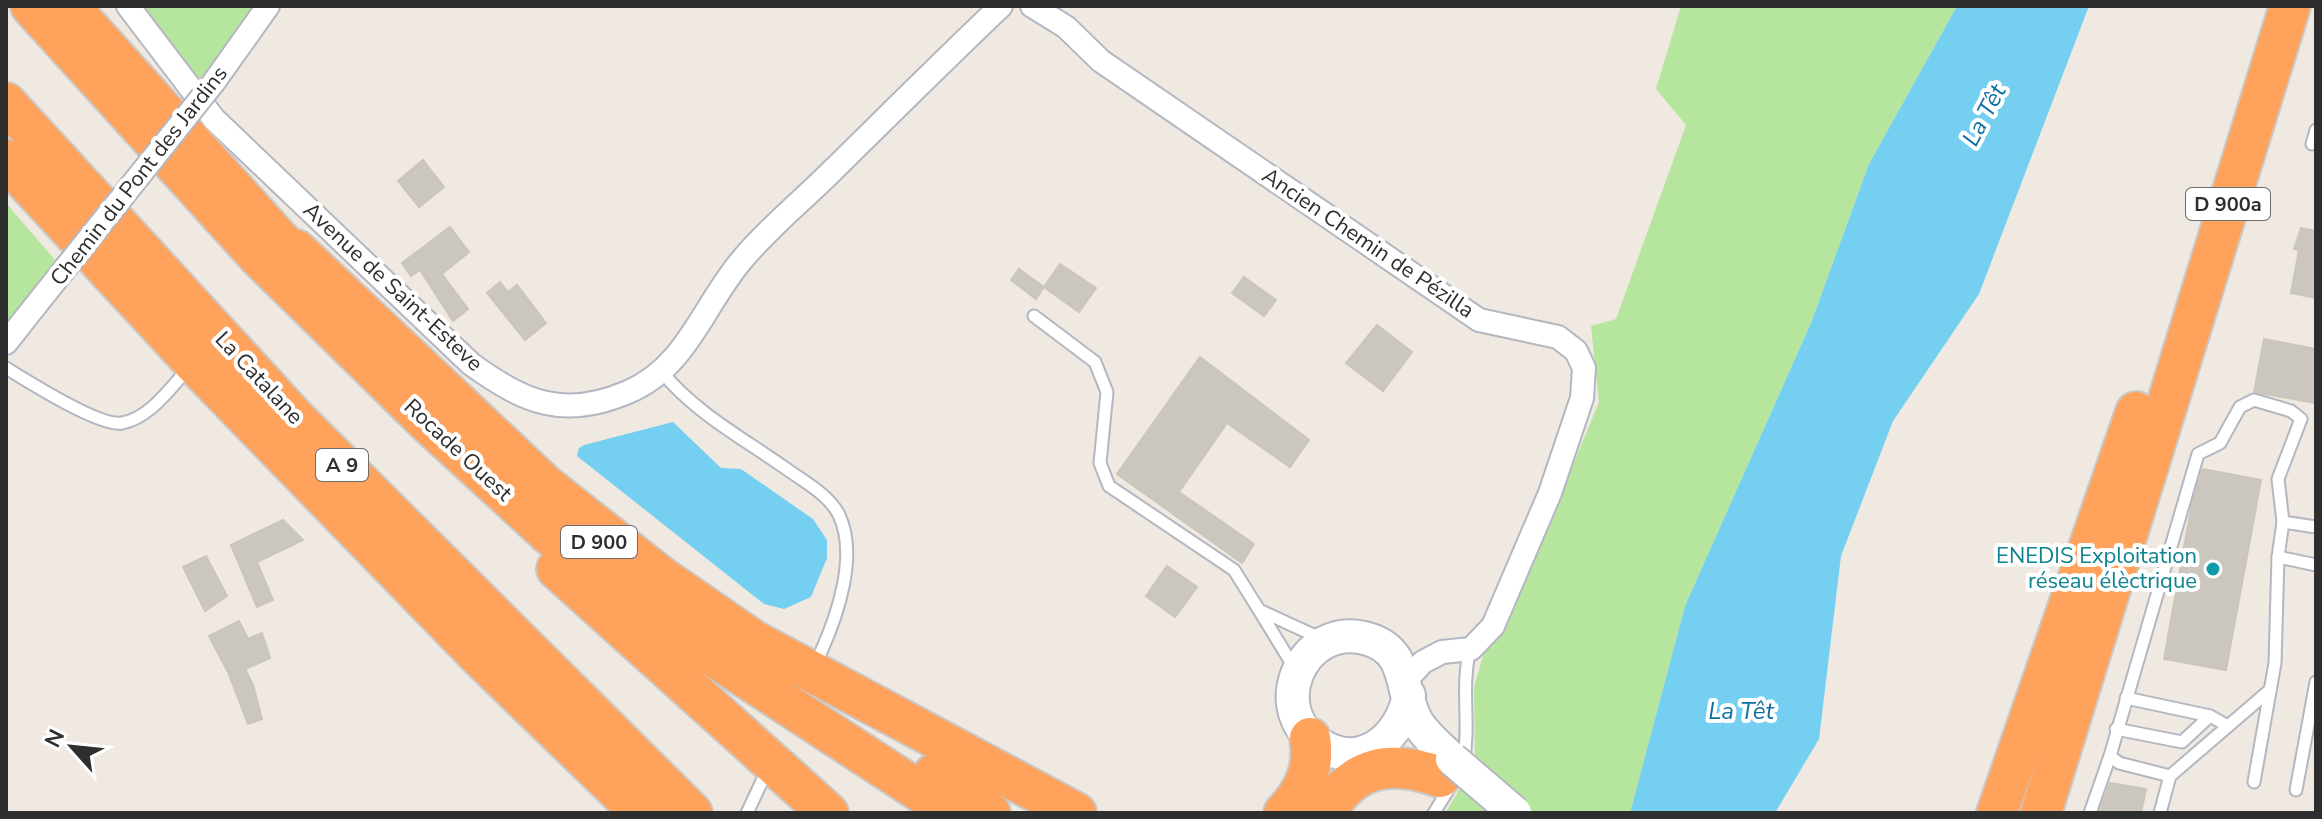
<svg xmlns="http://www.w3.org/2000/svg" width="2322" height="819" font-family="'Nunito Sans',sans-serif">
	<rect width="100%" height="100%" fill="#efe9e1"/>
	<!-- green -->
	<g fill="#b6e59e">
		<polygon points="142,6 254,6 199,81"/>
		<polygon points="1681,6 1957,6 1869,164 1811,323 1685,606 1630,813 1445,813 1475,764 1474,687 1484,653 1506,626 1599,402 1591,326 1616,319 1686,125 1656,89"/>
		<polygon points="6,203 55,260 6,325"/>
	</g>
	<!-- water -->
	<g fill="#75cff0">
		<polygon points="1957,6 2089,6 1979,294 1893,421 1841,556 1819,739 1775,813 1630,813 1685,606 1811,323 1869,164"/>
		<polygon points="673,422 721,468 741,469 813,519 827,540 827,558 811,597 784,609 764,604 577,456 579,448 584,445"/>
	</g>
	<!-- building -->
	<g fill="#cbc7bf" stroke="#cbc5ba" stroke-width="2">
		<polygon points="423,160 444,187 419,207 398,181"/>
		<polygon points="450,227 469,252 442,274 468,309 453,321 420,270 411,276 402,263"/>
		<polygon points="2301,228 2316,231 2316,298 2291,293 2299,250 2294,249"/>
		<polygon points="1060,264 1096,288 1079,312 1044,287"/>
		<polygon points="1019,269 1044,287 1036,299 1011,280"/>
		<polygon points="1244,277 1276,300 1264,316 1232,293"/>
		<polygon points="500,282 508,292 517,285 546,323 525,340 487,293"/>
		<polygon points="1377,325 1412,352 1383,391 1346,363"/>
		<polygon points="2264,339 2316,349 2316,403 2254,392"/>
		<polygon points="1200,357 1309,440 1290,467 1227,423 1179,492 1254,544 1242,563 1117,474"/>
		<polygon points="2203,469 2261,480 2226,670 2164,659 2192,503"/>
		<polygon points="283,520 303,540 257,562 273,600 257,607 231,545"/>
		<polygon points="206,556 227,596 205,611 183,567"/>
		<polygon points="1167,566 1197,587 1175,617 1146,596"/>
		<polygon points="239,621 248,639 262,633 270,658 245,669 253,685 262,719 248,724 228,672 209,636"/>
		<polygon points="2110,783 2146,789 2141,813 2099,813"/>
	</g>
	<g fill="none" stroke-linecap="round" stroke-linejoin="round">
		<defs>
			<g id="lane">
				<polyline points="2312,144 2316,130"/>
				<polyline points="1034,316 1095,362 1107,392 1100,463 1109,486 1234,570 1259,610"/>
				<path d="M6 368C27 381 100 427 122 423 150 418 170 388 188 369"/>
				<path d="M662 372C695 413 746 440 788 470 805 482 830 496 839 515 858 555 838 614 821 652"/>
				<polyline points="2278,557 2316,565"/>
				<polyline points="1295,669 1259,610 1322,639"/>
				<polyline points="2126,698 2210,716 2228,726"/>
				<polyline points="2116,729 2182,742 2210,716"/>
				<path d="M1463 763C1471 723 1460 690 1470 649"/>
				<polyline points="2170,776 2119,763 2110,756 2198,454 2220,443 2240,407 2254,400 2291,411 2301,419 2278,479 2283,522"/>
				<polyline points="2254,782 2275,663 2278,557 2283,522 2316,527"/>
				<polyline points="2296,790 2316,682"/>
				<polyline points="747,813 763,779"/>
				<polyline points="1434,813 1451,785"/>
				<polyline points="2090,813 2110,756"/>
				<polyline points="2160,813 2170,776 2270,690"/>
			</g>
			<g id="street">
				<path d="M128 6 214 119 471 364C524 402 563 420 628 392 686 368 703 306 741 261 767 229 802 201 832 171 888 116 944 60 1001 6"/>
				<polyline points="1032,6 1066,27 1101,61 1479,320 1558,337 1576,351 1584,368 1582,398 1550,493 1493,626 1471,649 1442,652 1423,662 1407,679"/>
				<polyline points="214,82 268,6"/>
				<polyline points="6,343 36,305"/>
			</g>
			<path id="secondary" d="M1409 695C1402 733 1367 769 1326 748 1261 716 1300 619 1368 639 1409 651 1400 688 1415 718 1422 733 1440 747 1452 759"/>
			<g id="highway">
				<polyline points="31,6 259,257 426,421 550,535 699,647 953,813"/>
				<polyline points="69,6 312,276"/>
				<polyline points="6,103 294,417 692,813"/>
				<polyline points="6,160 194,363 477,654 641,813"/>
				<polyline points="296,250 545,485 660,576 754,641 1076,813"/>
				<polyline points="557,569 828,813"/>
				<polyline points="934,774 990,813"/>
				<path d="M1284 813C1305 791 1315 768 1310 738"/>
				<path d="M1325 813C1354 765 1390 759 1440 777"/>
				<polyline points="1997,813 2136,412"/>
				<polyline points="2041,813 2290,6"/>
			</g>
		</defs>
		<!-- lane casing -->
		<use href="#lane" stroke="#b4b7c1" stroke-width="15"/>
		<!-- street casing -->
		<use href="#street" stroke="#b4b7c1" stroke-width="26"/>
		<!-- secondary casing -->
		<use href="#secondary" stroke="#b4b7c1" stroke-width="36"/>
		<!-- highway casing -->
		<use href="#highway" stroke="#c9c9c9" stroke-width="44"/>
		<!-- lane -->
		<use href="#lane" stroke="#fff" stroke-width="11"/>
		<!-- street -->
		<use href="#street" stroke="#fff" stroke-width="22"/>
		<!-- secondary -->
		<use href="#secondary" stroke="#fff" stroke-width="32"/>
		<!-- highway -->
		<use href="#highway" stroke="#ffa35c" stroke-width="40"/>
		<defs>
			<polyline id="street-bridge" points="36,305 214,82"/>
			<polyline id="secondary-bridge" points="1452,759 1515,813"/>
		</defs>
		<!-- street-bridge casing -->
		<use href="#street-bridge" stroke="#b4b7c1" stroke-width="26" stroke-linecap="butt"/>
		<!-- secondary-bridge casing -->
		<use href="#secondary-bridge" stroke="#b4b7c1" stroke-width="36" stroke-linecap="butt"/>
		<!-- street-bridge -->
		<use href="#street-bridge" stroke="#fff" stroke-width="22"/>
		<!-- secondary-bridge -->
		<use href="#secondary-bridge" stroke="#fff" stroke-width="32"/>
	</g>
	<!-- markers -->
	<circle fill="#0f9aa8" stroke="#fff" stroke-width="3" cx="2213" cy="569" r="8"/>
	<g text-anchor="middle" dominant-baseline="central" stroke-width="8" stroke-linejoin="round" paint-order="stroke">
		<!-- shield labels -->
		<g fill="#fff" stroke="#6d6d6d" stroke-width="2">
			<rect x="2186" y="188" width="84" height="32" rx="6"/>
			<rect x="316" y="449" width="52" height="32" rx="6"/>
			<rect x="561" y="526" width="76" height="32" rx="6"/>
		</g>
		<g font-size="20" font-weight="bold" fill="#2e2e2e">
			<text x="2228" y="204">D 900a</text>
			<text x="342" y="465">A 9</text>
			<text x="599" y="542">D 900</text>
		</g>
		<!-- street labels -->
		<g font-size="22" fill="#2e2e2e" stroke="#fff">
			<text transform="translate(139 176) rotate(-52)">Chemin du Pont des Jardins</text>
			<text transform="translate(1368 243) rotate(34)">Ancien Chemin de Pézilla</text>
			<text transform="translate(393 287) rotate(43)">Avenue de Saint-Esteve</text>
			<text transform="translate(259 378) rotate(47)">La Catalane</text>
			<text transform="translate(458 450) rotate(43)">Rocade Ouest</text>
		</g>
		<!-- culture labels -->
		<g font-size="22" fill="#0d838f" stroke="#fff" text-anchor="end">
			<text x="2197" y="556">ENEDIS Exploitation<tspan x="2197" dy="25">réseau élèctrique</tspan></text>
		</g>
		<!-- water labels -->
		<g font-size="24" font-style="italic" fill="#0d6fa3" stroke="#fff">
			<text transform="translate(1984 115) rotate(-62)">La Têt</text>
			<text x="1741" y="711">La Têt</text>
		</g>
	</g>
	<!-- border -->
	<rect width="2322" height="819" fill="none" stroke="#2e2e2e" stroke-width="16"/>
	<!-- north arrow -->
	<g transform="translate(72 747) rotate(297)" stroke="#ffffff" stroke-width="6" paint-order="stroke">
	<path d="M0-6L14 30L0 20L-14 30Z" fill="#2e2e2e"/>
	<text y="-12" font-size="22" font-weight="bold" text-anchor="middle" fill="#2e2e2e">N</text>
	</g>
</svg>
